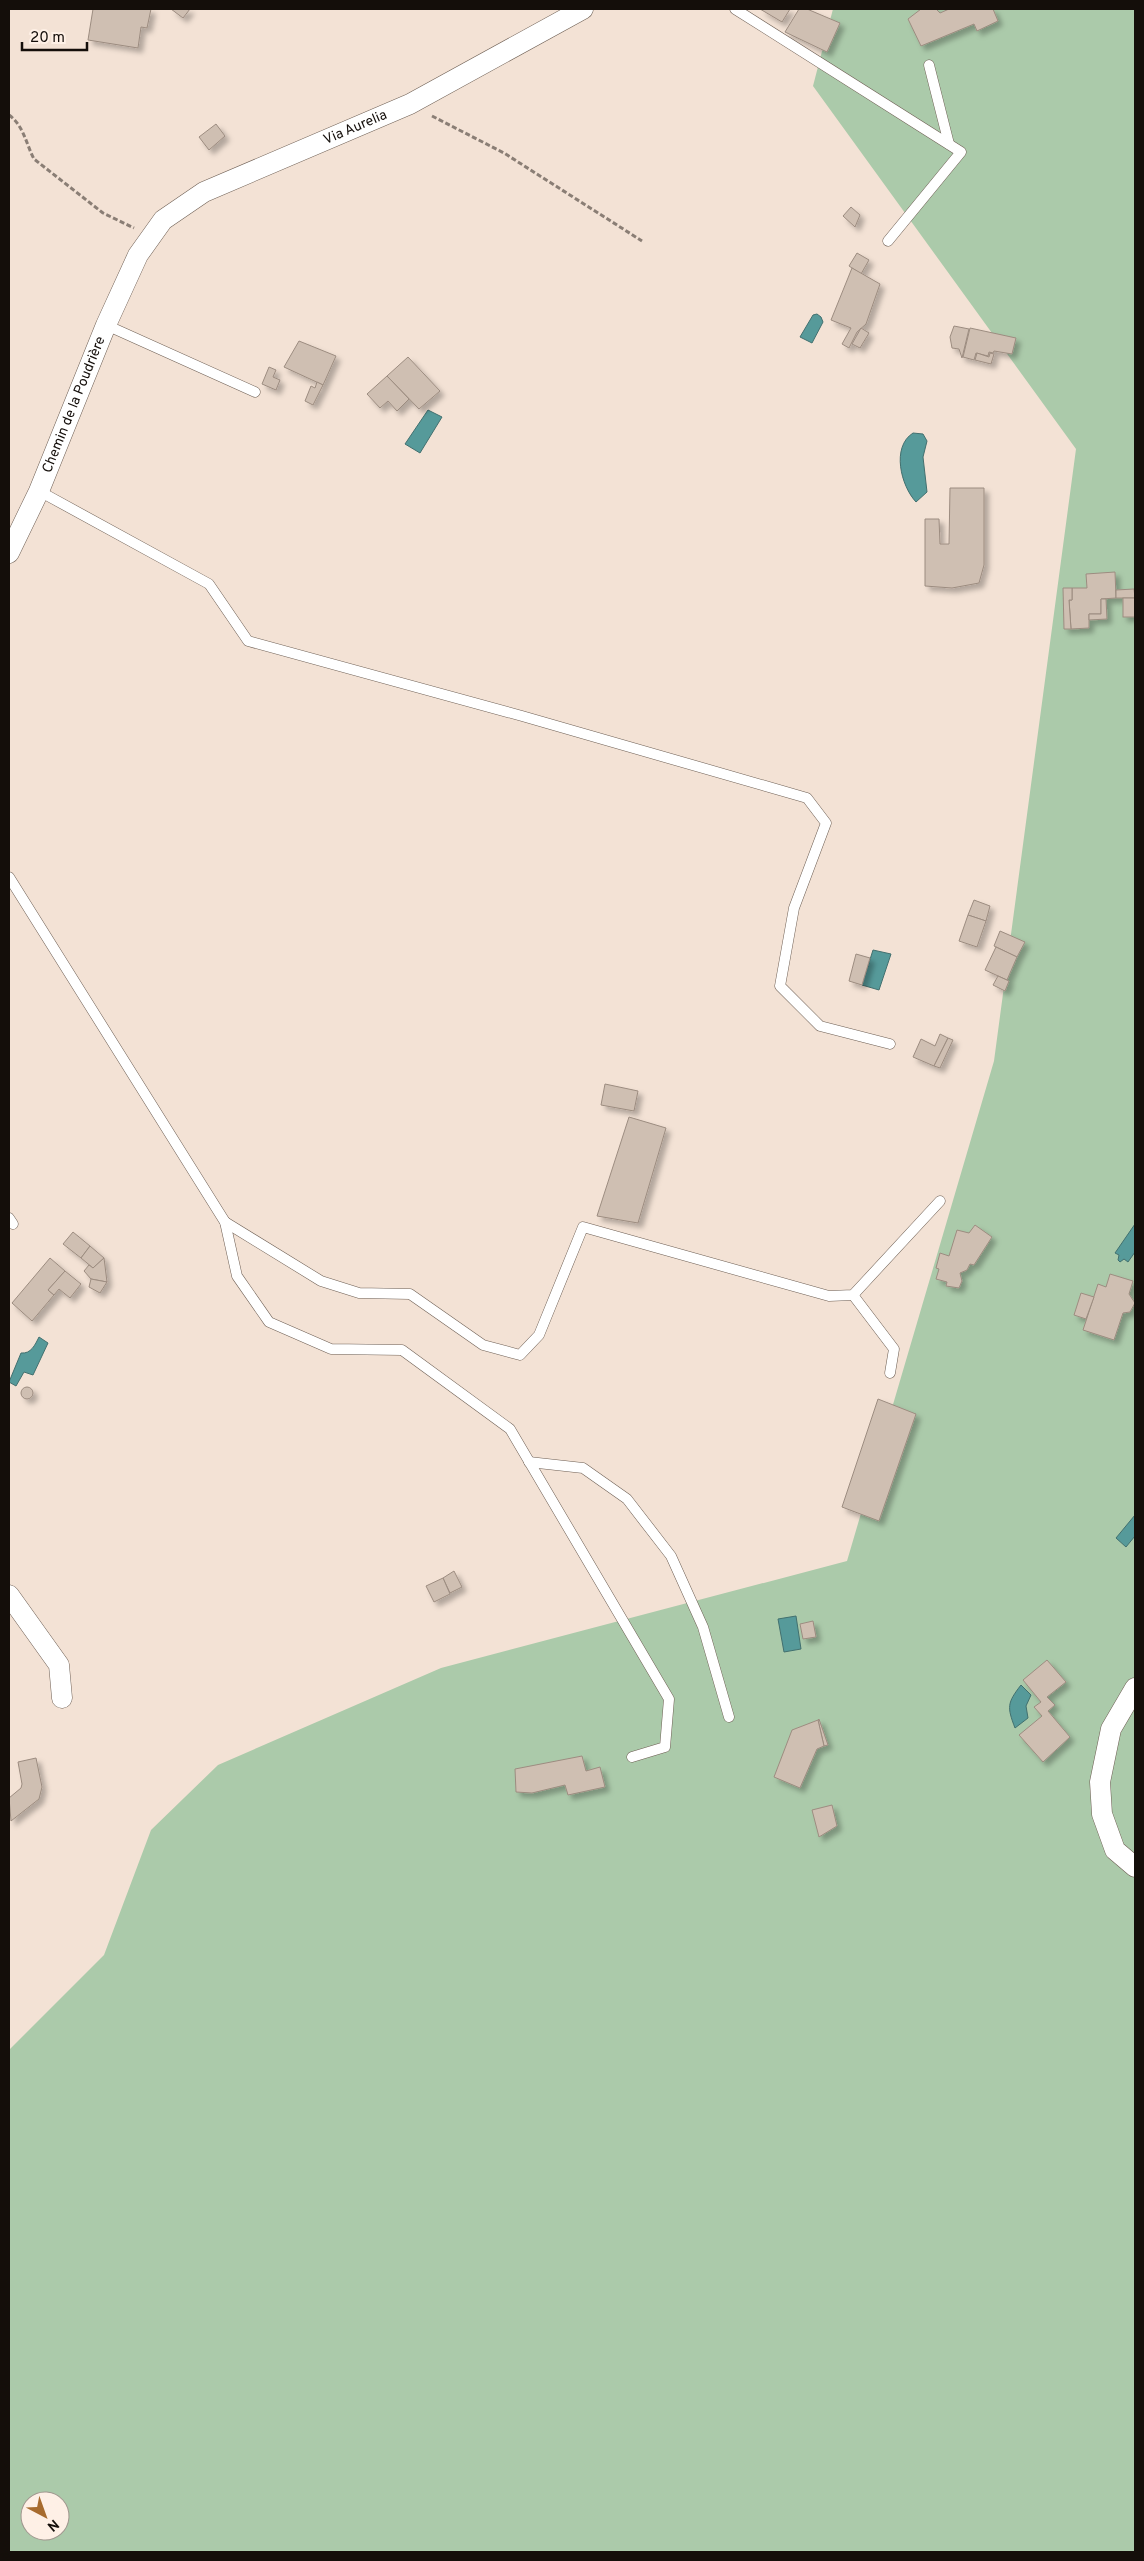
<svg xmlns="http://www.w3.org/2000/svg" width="1144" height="2561" font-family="Overpass,sans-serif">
	<defs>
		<filter id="shadow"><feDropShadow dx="4.5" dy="4.5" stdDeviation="2.5" flood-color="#0004"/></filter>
	</defs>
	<rect width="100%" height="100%" fill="#f3e2d5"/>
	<!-- green -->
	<path fill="#abcaaa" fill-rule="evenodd" d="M833 9H1135V2552H9V2050L104 1955 151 1830 218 1765 441 1668 847 1561 994 1061 1076 449 813 86ZM30 2501H60V2531H30Z"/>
	<!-- water -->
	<g fill="#569a9a" stroke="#42706f">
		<polygon points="817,314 821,317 823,322 812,343 800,337 813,315"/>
		<polygon points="428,410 442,417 420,453 405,444"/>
		<path d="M913 433 923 434 927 441 923 457 927 492 916 502C901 486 891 447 913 433Z"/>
		<polygon points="873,950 891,954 879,990 862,985"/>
		<polygon points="1135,1224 1135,1252 1128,1262 1124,1259 1120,1262 1118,1260 1119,1255 1115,1253"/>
		<path d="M39 1337 48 1343 33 1375 24 1372 16 1386 9 1382 21 1353C31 1354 35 1345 39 1337Z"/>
		<polygon points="1135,1515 1135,1536 1126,1547 1116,1538"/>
		<polygon points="796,1616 801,1649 784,1652 778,1619"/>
		<path d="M1021 1685 1031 1695 1026 1706 1028 1718 1015 1728C1007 1707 1007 1703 1021 1685Z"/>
	</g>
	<!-- building -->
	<g fill="#cfbfb2" stroke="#9c8c80" filter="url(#shadow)">
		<polygon points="93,9 151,9 147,28 141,27 138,48 88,40"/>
		<polygon points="171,9 190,9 183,18"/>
		<polygon points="760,9 790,9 782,22"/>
		<polygon points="799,9 807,9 840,23 827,52 785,32"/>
		<polygon points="921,9 936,9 940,13 949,9 993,9 998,21 977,31 974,24 921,46 908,19"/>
		<polygon points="216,124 225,136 209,150 199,137"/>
		<polygon points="851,207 860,215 855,227 843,216"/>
		<polygon points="857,253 869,260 861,274 849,266"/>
		<polygon points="852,268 880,284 866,324 857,332 849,348 842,344 851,328 831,320"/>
		<polygon points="954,326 969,329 962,358 959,349 952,348 950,337"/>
		<polygon points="861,328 869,333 860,348 852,344"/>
		<polygon points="970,328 1016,338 1012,354 994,351 993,353 989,352 988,356 976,353 974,360 963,357"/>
		<polygon points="299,341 336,356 323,385 284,367"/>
		<polygon points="977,353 989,357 990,353 994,354 991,364 975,360"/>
		<polygon points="408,357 440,391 419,409 387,376"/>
		<polygon points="269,367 276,370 273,377 280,380 276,390 262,384"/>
		<polygon points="387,376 409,399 397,411 388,401 380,408 367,394"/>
		<polygon points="317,382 323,385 313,405 305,401 311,386 315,388"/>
		<polygon points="950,488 984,488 984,565 979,583 952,588 925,586 925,519 939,519 940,544 949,544"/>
		<polygon points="1115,572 1116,598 1101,599 1101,614 1089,614 1089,628 1071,629 1069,600 1072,600 1072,588 1087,588 1086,574"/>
		<polygon points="1063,588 1072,588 1072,600 1069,600 1071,629 1064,629"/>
		<polygon points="1134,589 1135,598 1116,598 1116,590"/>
		<rect x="1123" y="598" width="12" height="19"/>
		<polygon points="1101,599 1106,599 1107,619 1089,620 1089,614 1101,614"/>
		<polygon points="974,900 990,906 986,921 968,915"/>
		<polygon points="968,915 986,921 977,947 959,941"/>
		<polygon points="1000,931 1025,942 1017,957 994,946"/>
		<polygon points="996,947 1017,957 1007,980 985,970"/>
		<polygon points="856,954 870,958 862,985 849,981"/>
		<polygon points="998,976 1009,981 1005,991 993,985"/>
		<polygon points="940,1034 948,1038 934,1066 913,1057 921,1039 935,1046"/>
		<polygon points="948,1038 953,1040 940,1068 934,1066"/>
		<polygon points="605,1084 638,1091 634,1111 601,1105"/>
		<polygon points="629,1117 666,1128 638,1223 597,1216"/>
		<polygon points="975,1225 992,1237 974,1265 970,1264 967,1270 960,1273 962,1281 959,1288 946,1286 947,1282 936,1279 939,1269 936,1268 940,1253 949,1256 957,1230 969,1233"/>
		<polygon points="73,1232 90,1246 81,1258 63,1244"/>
		<polygon points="90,1246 104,1258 93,1268 81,1258"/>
		<polygon points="50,1258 65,1271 48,1290 54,1295 32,1321 12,1303"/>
		<polygon points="104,1258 107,1282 91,1279 84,1271 89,1265 93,1268"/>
		<polygon points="65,1271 81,1284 70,1298 59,1289 54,1295 48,1290"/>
		<polygon points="1110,1274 1133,1281 1129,1294 1135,1303 1130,1312 1123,1313 1114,1340 1083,1330 1098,1284 1106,1287"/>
		<polygon points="91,1279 107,1282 100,1293 89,1287"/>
		<polygon points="1081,1293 1094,1297 1086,1319 1074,1315"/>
		<circle cx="27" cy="1393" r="6"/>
		<polygon points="878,1399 916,1414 879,1521 842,1507"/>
		<polygon points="454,1571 462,1587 450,1593 443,1578"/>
		<polygon points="443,1578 450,1594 434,1602 426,1586"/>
		<polygon points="813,1621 816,1637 803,1639 800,1624"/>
		<polygon points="1047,1660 1066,1682 1047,1697 1055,1705 1048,1711 1070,1737 1043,1762 1019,1735 1042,1716 1034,1707 1041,1702 1023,1680"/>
		<polygon points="819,1719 828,1745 824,1746 818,1720"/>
		<polygon points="818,1720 824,1746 817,1749 800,1788 774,1777 792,1730"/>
		<polygon points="582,1756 586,1771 600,1767 605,1787 568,1795 565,1785 532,1793 516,1792 515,1769"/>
		<polygon points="36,1758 42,1787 39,1799 11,1821 9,1798 21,1788 22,1784 18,1762"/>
		<polygon points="832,1805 837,1826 819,1837 812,1810"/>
	</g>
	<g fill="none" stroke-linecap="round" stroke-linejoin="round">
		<defs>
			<g id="service">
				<polyline points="735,9 961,152 888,241"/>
				<polyline points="929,65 949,144"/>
				<polyline points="106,325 255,392"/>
				<polyline points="39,491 209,584 248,641 522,716 807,798 826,823 794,908 780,986 820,1026 890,1044"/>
				<polyline points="9,877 225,1222 237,1276 269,1322 331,1349 402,1350 510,1429 669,1699 665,1747 632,1757"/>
				<polyline points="9,1218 13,1224"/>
				<polyline points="225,1222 321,1281 359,1293 410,1294 483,1345 520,1355 539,1335 583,1227 829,1296 853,1295 940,1201"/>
				<polyline points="853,1295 894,1349 890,1373"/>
				<polyline points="529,1462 583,1468 627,1499 671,1556 703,1627 729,1717"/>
			</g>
			<g id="minor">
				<path id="s1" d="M9 553 39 491 106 325 138 255 163 220 204 192 410 104 583 9"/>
				<polyline points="9,1595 59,1665 62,1698"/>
				<polyline points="1135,1688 1111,1729 1100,1782 1102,1814 1115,1850 1135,1867"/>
			</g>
		</defs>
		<!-- service casing -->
		<use href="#service" stroke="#6e5f54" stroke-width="11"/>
		<!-- minor casing -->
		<use href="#minor" stroke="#6e5f54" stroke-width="21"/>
		<!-- path -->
		<g stroke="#8a7e75" stroke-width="3" stroke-dasharray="5 2.5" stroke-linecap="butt">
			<path d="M9 115C24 126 26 144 34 159L103 213 134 228"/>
			<polyline points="432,116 504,153 642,241"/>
		</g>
		<!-- service -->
		<use href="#service" stroke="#fff" stroke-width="10"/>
		<!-- minor -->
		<use href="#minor" stroke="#fff" stroke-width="20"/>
	</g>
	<g text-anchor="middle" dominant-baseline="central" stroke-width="4" stroke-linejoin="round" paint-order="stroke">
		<!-- street labels -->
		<g font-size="14" fill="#140e0a" stroke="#fef0e6">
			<text stroke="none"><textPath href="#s1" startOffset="582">Via Aurelia</textPath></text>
			<text stroke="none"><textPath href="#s1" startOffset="162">Chemin de la Poudrière</textPath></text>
		</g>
	</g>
	<!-- border -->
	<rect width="1144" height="2561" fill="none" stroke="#140e0a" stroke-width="20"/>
	<!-- north arrow -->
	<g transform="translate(45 2516) rotate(139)"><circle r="24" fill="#fef0e6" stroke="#a0968e"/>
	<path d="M0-4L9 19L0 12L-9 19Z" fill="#a76b2e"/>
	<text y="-8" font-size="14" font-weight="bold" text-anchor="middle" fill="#140e0a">N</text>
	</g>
	<!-- scale -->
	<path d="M22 42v8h65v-8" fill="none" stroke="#140e0a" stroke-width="2.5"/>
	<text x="30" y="42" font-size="15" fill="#140e0a" stroke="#fef0e6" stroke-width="4" paint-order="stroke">20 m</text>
</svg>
